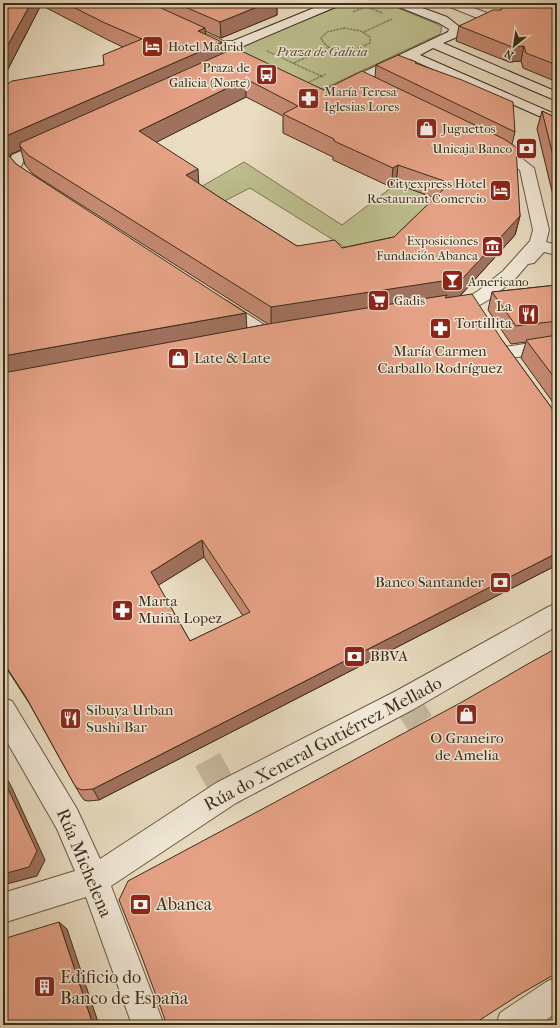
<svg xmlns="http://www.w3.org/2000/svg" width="560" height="1028" font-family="'IM FELL French Canon',serif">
	<rect width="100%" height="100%" fill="#e9dcc1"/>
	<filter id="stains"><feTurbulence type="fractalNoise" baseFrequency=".005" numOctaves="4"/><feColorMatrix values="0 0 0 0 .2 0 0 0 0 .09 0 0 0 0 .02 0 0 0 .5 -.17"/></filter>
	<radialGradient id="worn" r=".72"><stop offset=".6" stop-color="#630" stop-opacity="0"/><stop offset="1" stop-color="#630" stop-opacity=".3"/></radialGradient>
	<!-- green -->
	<g fill="#bdbe8e" stroke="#7d7654">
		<polygon points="348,3 386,3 437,24 442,27 440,34 325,88 317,89 241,51 245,44"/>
		<polygon points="244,162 342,225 396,184 447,202 367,261 250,188 209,209 199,188"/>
	</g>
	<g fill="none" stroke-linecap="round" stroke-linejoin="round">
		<!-- street-tunnel -->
		<g stroke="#c7b99f" stroke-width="28" stroke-dasharray="28 14" stroke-linecap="butt">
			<polyline points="405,700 438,750"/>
			<polyline points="187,723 226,793"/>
		</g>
		<defs>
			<g id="street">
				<polygon points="443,3 460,3 498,17 500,20 498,23 490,23 445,5"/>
				<path d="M194 29 223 41H241L243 44 241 47C221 52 208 44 190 36L188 33 190 30Z"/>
				<polygon points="49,139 54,140 56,143 54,146 24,160 20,169 15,170 10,169 8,166 12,155"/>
				<polygon points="490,142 511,150 534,168 549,230 546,242 557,245 557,255 544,252 534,263 528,264 515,279 490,299 478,306 447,311 441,309 438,305 441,301 468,297 478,291 503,271 530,241 533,230 520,170 501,156 485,149 483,146 485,143"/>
				<polygon points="221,299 227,301 274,331 277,335 274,339 268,341 262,339 215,309 212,305 215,301"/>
				<polygon points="557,339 557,351 505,359 498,357 496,353 498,349 505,347"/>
				<polygon points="557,603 557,626 414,709 236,803 111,886 164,1025 132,1025 86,897 3,923 3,893 75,871 57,829 3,735 3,698 12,701 77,809 100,859 216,783 396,691 548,607"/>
				<polygon points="557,977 557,1012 540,1025 496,1025 500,1013 546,982"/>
			</g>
			<g id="secondary">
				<path d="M326 3H342L340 5 241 47 238 50C244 58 255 59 260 66L259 69C245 72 233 60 226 50L233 41Z"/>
				<polygon points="392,3 409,3 447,17 461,28 457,37 443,43 557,92 557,101 433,48 420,55 557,115 557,124 410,59 348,90 338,90 336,87 338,84 448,32 449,29 439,23 394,5"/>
			</g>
		</defs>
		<!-- street casing -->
		<use href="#street" stroke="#685943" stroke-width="2"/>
		<!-- secondary casing -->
		<use href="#secondary" stroke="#3d2d19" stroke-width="2"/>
		<!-- path -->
		<g stroke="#3d2d19" stroke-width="1.5" stroke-dasharray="0.5 1" stroke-linecap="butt">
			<polyline points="358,3 382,13"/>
			<polyline points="353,12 374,3"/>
			<path d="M344 28 361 31 370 37V43C356 51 329 56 321 38L327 32Z"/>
			<polyline points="364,32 392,19"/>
			<polyline points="267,51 323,77"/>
			<polyline points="294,63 329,47"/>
			<polyline points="305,84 326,74"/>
		</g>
		<!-- street -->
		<use href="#street" fill="#f1e8d7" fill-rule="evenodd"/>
		<!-- secondary -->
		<use href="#secondary" fill="#f1e8d7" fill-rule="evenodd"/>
	</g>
	<!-- wall -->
	<g fill="#c58a72" stroke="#3d2d19" fill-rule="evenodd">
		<path d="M3 3H277V15L221 38 205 31V34L223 53 324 90 375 77 376 65 416 64 515 132 512 144 520 216 515 235 460 296 502 340 556 414H557V565L99 800 88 801 84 800 81 796 74 784 29 703 3 663V87L104 65 123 47 108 40 41 5 7 71H3ZM246 97 283 116V133L333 157V160L391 187 396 184 435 198 394 237 342 248 297 246 219 197 199 184 156 142ZM21 150 25 165 33 174 268 324 247 328 16 164 10 157 11 154ZM204 557 243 616 190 641 158 585Z"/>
		<polygon points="557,3 557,82 523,68 521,61 509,62 456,41 459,26 501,10"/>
		<polygon points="542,111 557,118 557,212 537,129"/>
		<polygon points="557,285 557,408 521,358 526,342 511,344 488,310 492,292"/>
	</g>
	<!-- shaded-wall -->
	<g fill="#a0715d" stroke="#3d2d19">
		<polygon points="31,3 41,3 41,5 7,71 3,54"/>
		<polygon points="267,3 277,3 277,15 221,38 220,22"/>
		<polygon points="205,28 206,44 198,31"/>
		<polygon points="222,42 223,59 20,146 21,150 11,154 7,165 3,153 3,144 6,136"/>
		<polygon points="524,46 521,61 509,62 512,47"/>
		<polygon points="246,79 246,97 141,150 139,131"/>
		<polygon points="398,165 396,184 391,187 393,168"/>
		<polygon points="198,169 199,188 186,175"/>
		<polygon points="520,216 515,235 459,297 271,326 271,307"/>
		<polygon points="246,313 247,331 3,375 3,356"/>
		<polygon points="202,540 204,557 154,588 151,572"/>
		<polygon points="557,553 557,565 99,800 93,789"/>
		<polygon points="3,771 12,788 45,860 37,876 3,885"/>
		<polygon points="59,922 67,929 99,1025 93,1025"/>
	</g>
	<!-- building -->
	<g fill="#e5a185" stroke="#3d2d19" fill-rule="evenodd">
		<polygon points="3,3 31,3 3,54"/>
		<polygon points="65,3 150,3 205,28 198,31 222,42 6,136 3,144 3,87 12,81 104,65 103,55 142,39 105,23"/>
		<polygon points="176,3 267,3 220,22"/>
		<polygon points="506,3 557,3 557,65 526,53 524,46 512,47 459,26 493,10 501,10 504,4"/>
		<path d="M235 48 324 90 362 71 504 139 516 147 520 216 463 278 271 307 28 155 20 146V143ZM246 79 298 106 283 114 334 139V141L393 168 398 165 450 183 394 237 342 248 335 240 297 246 219 197 186 175 198 169 139 131Z"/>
		<polygon points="398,55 416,62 415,63 462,80 513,102 515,132 376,65"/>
		<polygon points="542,111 557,118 557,172"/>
		<polygon points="3,149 16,164 246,313 3,356"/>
		<polygon points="557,285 557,321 516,326 492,292"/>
		<path d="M472 294 502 340 556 414H557V553L93 789 82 790 77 788 74 784 26 697 3 662V373L268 324 447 295 445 298ZM202 540 250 612 190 641 151 572Z"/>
		<polygon points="557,335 557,381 526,340"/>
		<polygon points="557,648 557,973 522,993 472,1025 167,1025 141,955 119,900 128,881 462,702 533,661"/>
		<polygon points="3,778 37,851 29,867 3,874"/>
		<polygon points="59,922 93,1025 3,1025 3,939"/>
	</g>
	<!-- icons -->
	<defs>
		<symbol id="hotel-square" viewBox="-11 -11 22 22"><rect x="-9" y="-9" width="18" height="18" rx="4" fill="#8f2418" stroke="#f1e8d7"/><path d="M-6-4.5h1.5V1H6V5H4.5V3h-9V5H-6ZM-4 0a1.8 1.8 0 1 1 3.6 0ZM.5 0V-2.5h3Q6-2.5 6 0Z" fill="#fff"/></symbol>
		<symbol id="bus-square" viewBox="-11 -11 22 22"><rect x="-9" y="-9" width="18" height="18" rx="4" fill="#8f2418" stroke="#f1e8d7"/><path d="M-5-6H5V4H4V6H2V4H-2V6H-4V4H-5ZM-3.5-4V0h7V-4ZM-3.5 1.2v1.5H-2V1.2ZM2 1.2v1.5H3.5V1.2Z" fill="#fff"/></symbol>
		<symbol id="pharmacy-square" viewBox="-11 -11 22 22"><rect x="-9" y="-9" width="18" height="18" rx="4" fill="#8f2418" stroke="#f1e8d7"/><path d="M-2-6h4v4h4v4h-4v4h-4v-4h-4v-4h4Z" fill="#fff"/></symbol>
		<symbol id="shop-square" viewBox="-11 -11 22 22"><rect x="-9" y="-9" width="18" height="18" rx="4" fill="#8f2418" stroke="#f1e8d7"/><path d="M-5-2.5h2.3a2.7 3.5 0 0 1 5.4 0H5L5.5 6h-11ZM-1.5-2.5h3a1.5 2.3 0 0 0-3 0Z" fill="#fff"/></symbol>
		<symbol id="bank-square" viewBox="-11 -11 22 22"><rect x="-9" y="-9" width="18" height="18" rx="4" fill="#8f2418" stroke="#f1e8d7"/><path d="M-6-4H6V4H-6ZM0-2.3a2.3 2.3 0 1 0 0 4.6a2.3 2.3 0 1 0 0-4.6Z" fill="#fff"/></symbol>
		<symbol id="museum-square" viewBox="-11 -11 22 22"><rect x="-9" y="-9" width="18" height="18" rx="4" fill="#8f2418" stroke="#f1e8d7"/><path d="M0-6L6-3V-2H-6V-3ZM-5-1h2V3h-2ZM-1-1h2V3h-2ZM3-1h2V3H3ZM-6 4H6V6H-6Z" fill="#fff"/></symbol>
		<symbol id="bar-square" viewBox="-11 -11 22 22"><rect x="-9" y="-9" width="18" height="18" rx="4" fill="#8f2418" stroke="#f1e8d7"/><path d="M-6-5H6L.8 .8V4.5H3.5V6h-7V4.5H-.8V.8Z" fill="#fff"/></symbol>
		<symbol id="supermarket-square" viewBox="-11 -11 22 22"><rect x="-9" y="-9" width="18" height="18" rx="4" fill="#8f2418" stroke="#f1e8d7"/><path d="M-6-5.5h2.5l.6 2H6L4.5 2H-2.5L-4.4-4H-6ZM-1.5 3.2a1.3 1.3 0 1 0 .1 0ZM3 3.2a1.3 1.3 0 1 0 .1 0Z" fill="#fff"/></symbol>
		<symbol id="restaurant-square" viewBox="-11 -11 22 22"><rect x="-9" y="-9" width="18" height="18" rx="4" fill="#8f2418" stroke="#f1e8d7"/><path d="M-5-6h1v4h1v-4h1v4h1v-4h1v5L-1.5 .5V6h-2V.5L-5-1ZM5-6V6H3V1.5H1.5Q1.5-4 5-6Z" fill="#fff"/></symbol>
		<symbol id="building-square" viewBox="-11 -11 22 22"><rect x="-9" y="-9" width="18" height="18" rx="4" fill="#8f2418" stroke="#f1e8d7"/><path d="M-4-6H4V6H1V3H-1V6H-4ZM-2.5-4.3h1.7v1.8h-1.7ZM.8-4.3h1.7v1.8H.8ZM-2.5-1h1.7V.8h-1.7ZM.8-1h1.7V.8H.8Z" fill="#fff"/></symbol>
	</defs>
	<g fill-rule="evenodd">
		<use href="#hotel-square" x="140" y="34" width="25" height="25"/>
		<use href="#bus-square" x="254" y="62" width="25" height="25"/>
		<use href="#pharmacy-square" x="296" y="86" width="25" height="25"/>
		<use href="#shop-square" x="414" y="116" width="25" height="25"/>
		<use href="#bank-square" x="514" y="136" width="25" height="25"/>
		<use href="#hotel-square" x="488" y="178" width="25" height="25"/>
		<use href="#museum-square" x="480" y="234" width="25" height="25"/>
		<use href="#bar-square" x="440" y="268" width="25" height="25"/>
		<use href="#supermarket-square" x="366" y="288" width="25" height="25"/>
		<use href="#restaurant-square" x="516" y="302" width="25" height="25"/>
		<use href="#pharmacy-square" x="428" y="316" width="25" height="25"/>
		<use href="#shop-square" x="166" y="346" width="25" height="25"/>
		<use href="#bank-square" x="488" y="570" width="25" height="25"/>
		<use href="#pharmacy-square" x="110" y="598" width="25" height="25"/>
		<use href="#bank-square" x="342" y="644" width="25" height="25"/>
		<use href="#shop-square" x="454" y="702" width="25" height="25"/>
		<use href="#restaurant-square" x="58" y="706" width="25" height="25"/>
		<use href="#bank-square" x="128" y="892" width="25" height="25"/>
		<use href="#building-square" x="32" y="974" width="25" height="25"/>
	</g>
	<g text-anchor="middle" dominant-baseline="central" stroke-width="3" stroke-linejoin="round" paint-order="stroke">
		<!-- far-poi labels -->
		<g font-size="13" fill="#3d2d19" stroke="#f1e8d7" text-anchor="start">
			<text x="168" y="46">Hotel Madrid</text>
			<text x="250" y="67" text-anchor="end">Praza de<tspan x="250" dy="15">Galicia (Norte)</tspan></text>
			<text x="324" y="91">María Teresa<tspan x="324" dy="15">Iglesias Lores</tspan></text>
			<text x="442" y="128">Juguettos</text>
			<text x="512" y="148" text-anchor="end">Unicaja Banco</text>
			<text x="486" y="183" text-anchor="end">Cityexpress Hotel<tspan x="486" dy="15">Restaurant Comercio</tspan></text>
			<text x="478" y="240" text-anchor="end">Exposiciones<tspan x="478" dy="15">Fundación Abanca</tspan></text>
			<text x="468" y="281">Americano</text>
			<text x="394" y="300">Gadis</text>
		</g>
		<!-- far-park labels -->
		<g font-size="13" font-style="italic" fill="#574a30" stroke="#f1e8d7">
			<text x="322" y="51">Praza de Galicia</text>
		</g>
		<!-- poi labels -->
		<g font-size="15" fill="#3d2d19" stroke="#f1e8d7" text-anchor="start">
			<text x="512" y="306" text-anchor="end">La<tspan x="512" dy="17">Tortillita</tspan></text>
			<text x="440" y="351" text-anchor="middle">María Carmen<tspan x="440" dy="17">Carballo Rodríguez</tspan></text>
			<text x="194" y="358">Late &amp; Late</text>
			<text x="484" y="582" text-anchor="end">Banco Santander</text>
			<text x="138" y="601">Marta<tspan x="138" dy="17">Muiña Lopez</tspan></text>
			<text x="370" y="656">BBVA</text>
			<text x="86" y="710">Sibuya Urban<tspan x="86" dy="17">Sushi Bar</tspan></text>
			<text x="467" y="738" text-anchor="middle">O Graneiro<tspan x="467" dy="17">de Amelia</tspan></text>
		</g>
		<!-- near-street labels -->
		<g font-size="18" fill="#3d2d19" stroke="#f1e8d7">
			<text transform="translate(323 744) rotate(-28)">Rúa do Xeneral Gutiérrez Mellado</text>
			<text transform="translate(84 863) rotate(67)">Rúa Michelena</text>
		</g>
		<!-- near-poi labels -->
		<g font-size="18" fill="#3d2d19" stroke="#f1e8d7" text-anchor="start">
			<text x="156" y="904">Abanca</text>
			<text x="60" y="977">Edificio do<tspan x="60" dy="21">Banco de España</tspan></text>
		</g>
	</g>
	<!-- margin -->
	<rect width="560" height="1028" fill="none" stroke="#e9dcc1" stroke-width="16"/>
	<rect x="4" y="4" width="552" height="1020" fill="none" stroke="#3d2d19" stroke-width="2"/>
	<rect x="8" y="8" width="544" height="1012" fill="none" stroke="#3d2d19"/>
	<!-- north arrow -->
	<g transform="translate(514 46) rotate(210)" stroke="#f1e8d7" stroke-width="3" paint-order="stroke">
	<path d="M0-3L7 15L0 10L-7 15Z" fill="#3d2d19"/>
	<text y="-6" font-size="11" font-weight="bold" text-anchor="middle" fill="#3d2d19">N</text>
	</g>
	<rect width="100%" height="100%" filter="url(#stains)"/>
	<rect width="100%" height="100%" fill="url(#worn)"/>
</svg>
